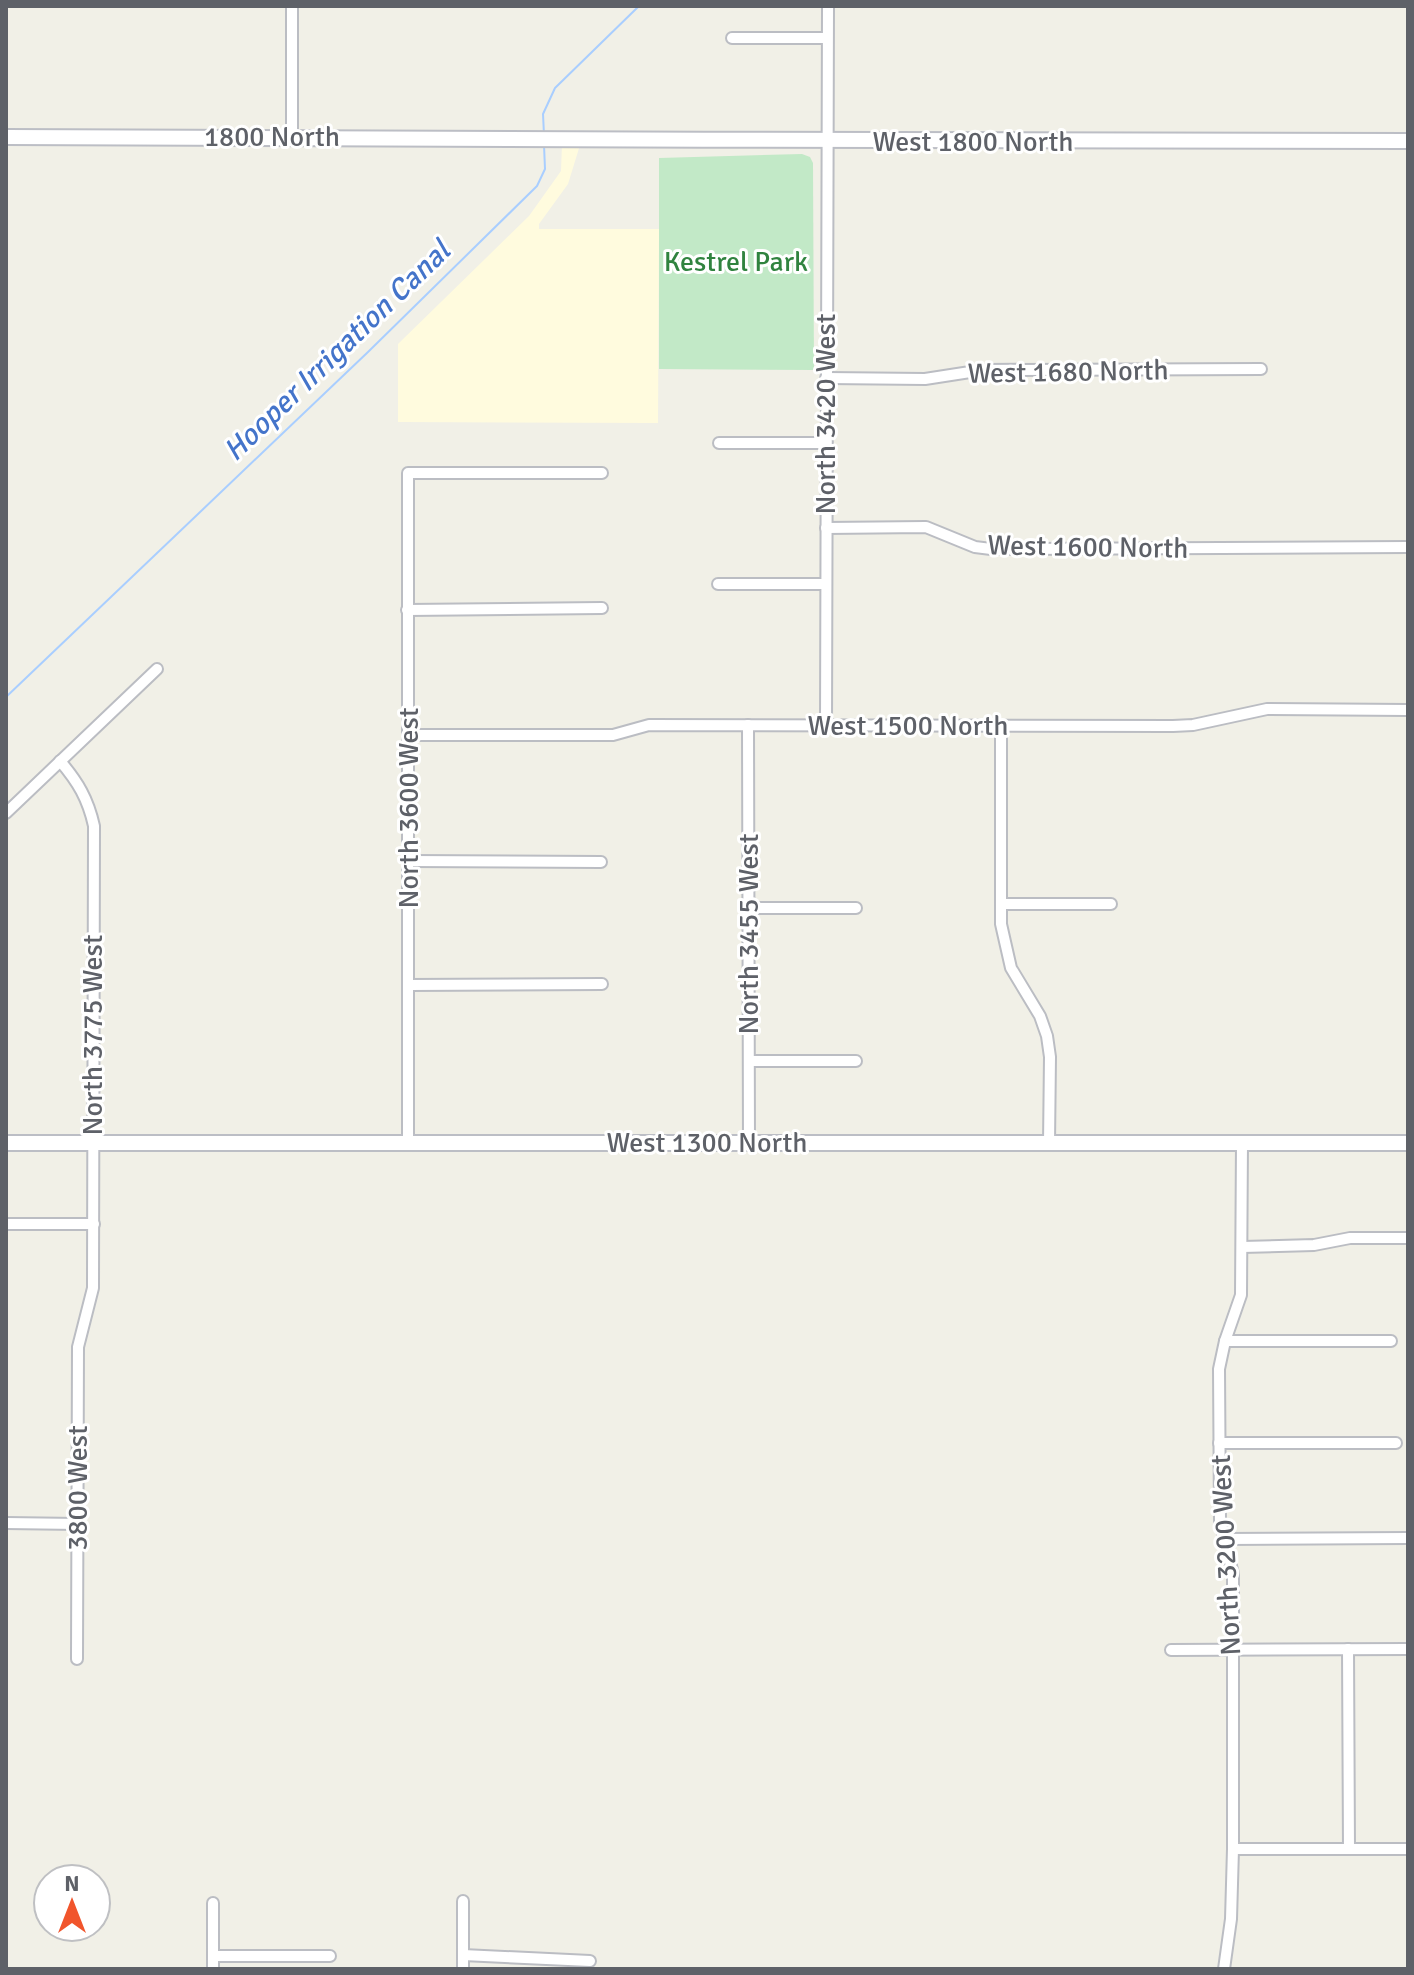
<svg xmlns="http://www.w3.org/2000/svg" width="1414" height="1975" font-family="Signika,sans-serif">
	<rect width="100%" height="100%" fill="#f1f0e7"/>
	<!-- commercial -->
	<polygon fill="#fffbde" points="562,144 580,145 568,184 539,224 539,229 659,229 658,423 398,422 398,344 529,216 561,171"/>
	<!-- green -->
	<polygon fill="#c2e9c7" points="802,154 810,157 813,163 814,370 659,369 659,158"/>
	<g fill="none" stroke-linecap="round" stroke-linejoin="round">
		<!-- stream -->
		<g stroke="#a9ceff" stroke-width="2">
			<polyline points="544,135 543,114 555,88 639,6"/>
			<polyline points="6,697 368,352 537,186 545,169 544,145"/>
		</g>
		<defs>
			<g id="street">
				<polyline points="292,6 292,137"/>
				<polyline points="732,38 827,38"/>
				<polyline points="826,378 925,379 983,370 1261,369"/>
				<polyline points="719,443 826,443"/>
				<polyline points="826,528 926,527 975,547 991,549 1408,547"/>
				<polyline points="718,584 826,584"/>
				<polyline points="407,610 602,608"/>
				<polyline points="748,725 749,1144"/>
				<polyline points="826,726 828,6"/>
				<polyline points="1001,726 1001,924 1011,968 1040,1016 1047,1036 1050,1057 1049,1143"/>
				<polyline points="408,735 613,735 649,725 1173,726 1193,725 1267,709 1408,710"/>
				<path d="M60 761C78 782 88 799 94 826L93 1288 78 1347 77 1659"/>
				<polyline points="6,813 157,669"/>
				<polyline points="409,861 601,862"/>
				<polyline points="1001,904 1111,904"/>
				<polyline points="749,908 856,908"/>
				<polyline points="409,985 602,984"/>
				<polyline points="749,1061 856,1061"/>
				<polyline points="408,1144 408,473 602,473"/>
				<polyline points="6,1224 94,1224"/>
				<polyline points="1242,1247 1314,1245 1350,1238 1408,1238"/>
				<polyline points="1225,1341 1391,1341"/>
				<polyline points="1219,1443 1396,1443"/>
				<polyline points="6,1523 78,1524"/>
				<polyline points="1225,1539 1408,1538"/>
				<polyline points="1348,1649 1349,1849"/>
				<polyline points="1171,1650 1408,1649"/>
				<polyline points="1233,1849 1408,1849"/>
				<polyline points="463,1901 463,1969"/>
				<polyline points="213,1903 213,1969"/>
				<polyline points="463,1955 590,1961"/>
				<polyline points="213,1956 330,1956"/>
				<polyline points="1224,1969 1231,1919 1233,1849 1233,1574 1220,1521 1219,1369 1225,1341 1241,1295 1242,1143"/>
			</g>
			<g id="secondary">
				<path d="M6 137C473 137 941 143 1408 141"/>
				<polyline points="6,1143 1408,1143"/>
			</g>
		</defs>
		<!-- street casing -->
		<use href="#street" stroke="#bbbdc3" stroke-width="14"/>
		<!-- secondary casing -->
		<use href="#secondary" stroke="#bcbec5" stroke-width="18"/>
		<!-- street -->
		<use href="#street" stroke="#fff" stroke-width="10"/>
		<!-- secondary -->
		<use href="#secondary" stroke="#fff" stroke-width="14"/>
	</g>
	<g text-anchor="middle" dominant-baseline="central" stroke-width="6" stroke-linejoin="round" paint-order="stroke">
		<!-- street labels -->
		<g font-size="28" fill="#5e6168" stroke="#fff">
			<text x="272" y="137">1800 North</text>
			<text x="973" y="142">West 1800 North</text>
			<text transform="translate(1068 372) rotate(-1)">West 1680 North</text>
			<text transform="translate(826 414) rotate(-90)">North 3420 West</text>
			<text transform="translate(1088 547) rotate(1)">West 1600 North</text>
			<text x="908" y="726">West 1500 North</text>
			<text transform="translate(409 808) rotate(-90)">North 3600 West</text>
			<text transform="translate(749 934) rotate(-90)">North 3455 West</text>
			<text transform="translate(93 1035) rotate(-90)">North 3775 West</text>
			<text x="707" y="1143">West 1300 North</text>
			<text transform="translate(78 1488) rotate(-90)">3800 West</text>
			<text transform="translate(1226 1555) rotate(-93)">North 3200 West</text>
		</g>
		<!-- park labels -->
		<g font-size="28" fill="#30833f" stroke="#fff">
			<text x="736" y="262">Kestrel Park</text>
		</g>
		<!-- water labels -->
		<g font-size="30" font-style="italic" fill="#4474ca" stroke="#fff">
			<text transform="translate(337 351) rotate(-44)">Hooper Irrigation Canal</text>
		</g>
	</g>
	<!-- border -->
	<rect width="1414" height="1975" fill="none" stroke="#5e6168" stroke-width="16"/>
	<!-- north arrow -->
	<g transform="translate(72 1903)"><circle r="38" fill="#ffffff" stroke="#bfc0c3" stroke-width="2"/>
	<path d="M0-6L14 30L0 20L-14 30Z" fill="#f1552c"/>
	<text y="-12" font-size="22" font-weight="bold" text-anchor="middle" fill="#5e6168">N</text>
	</g>
</svg>
